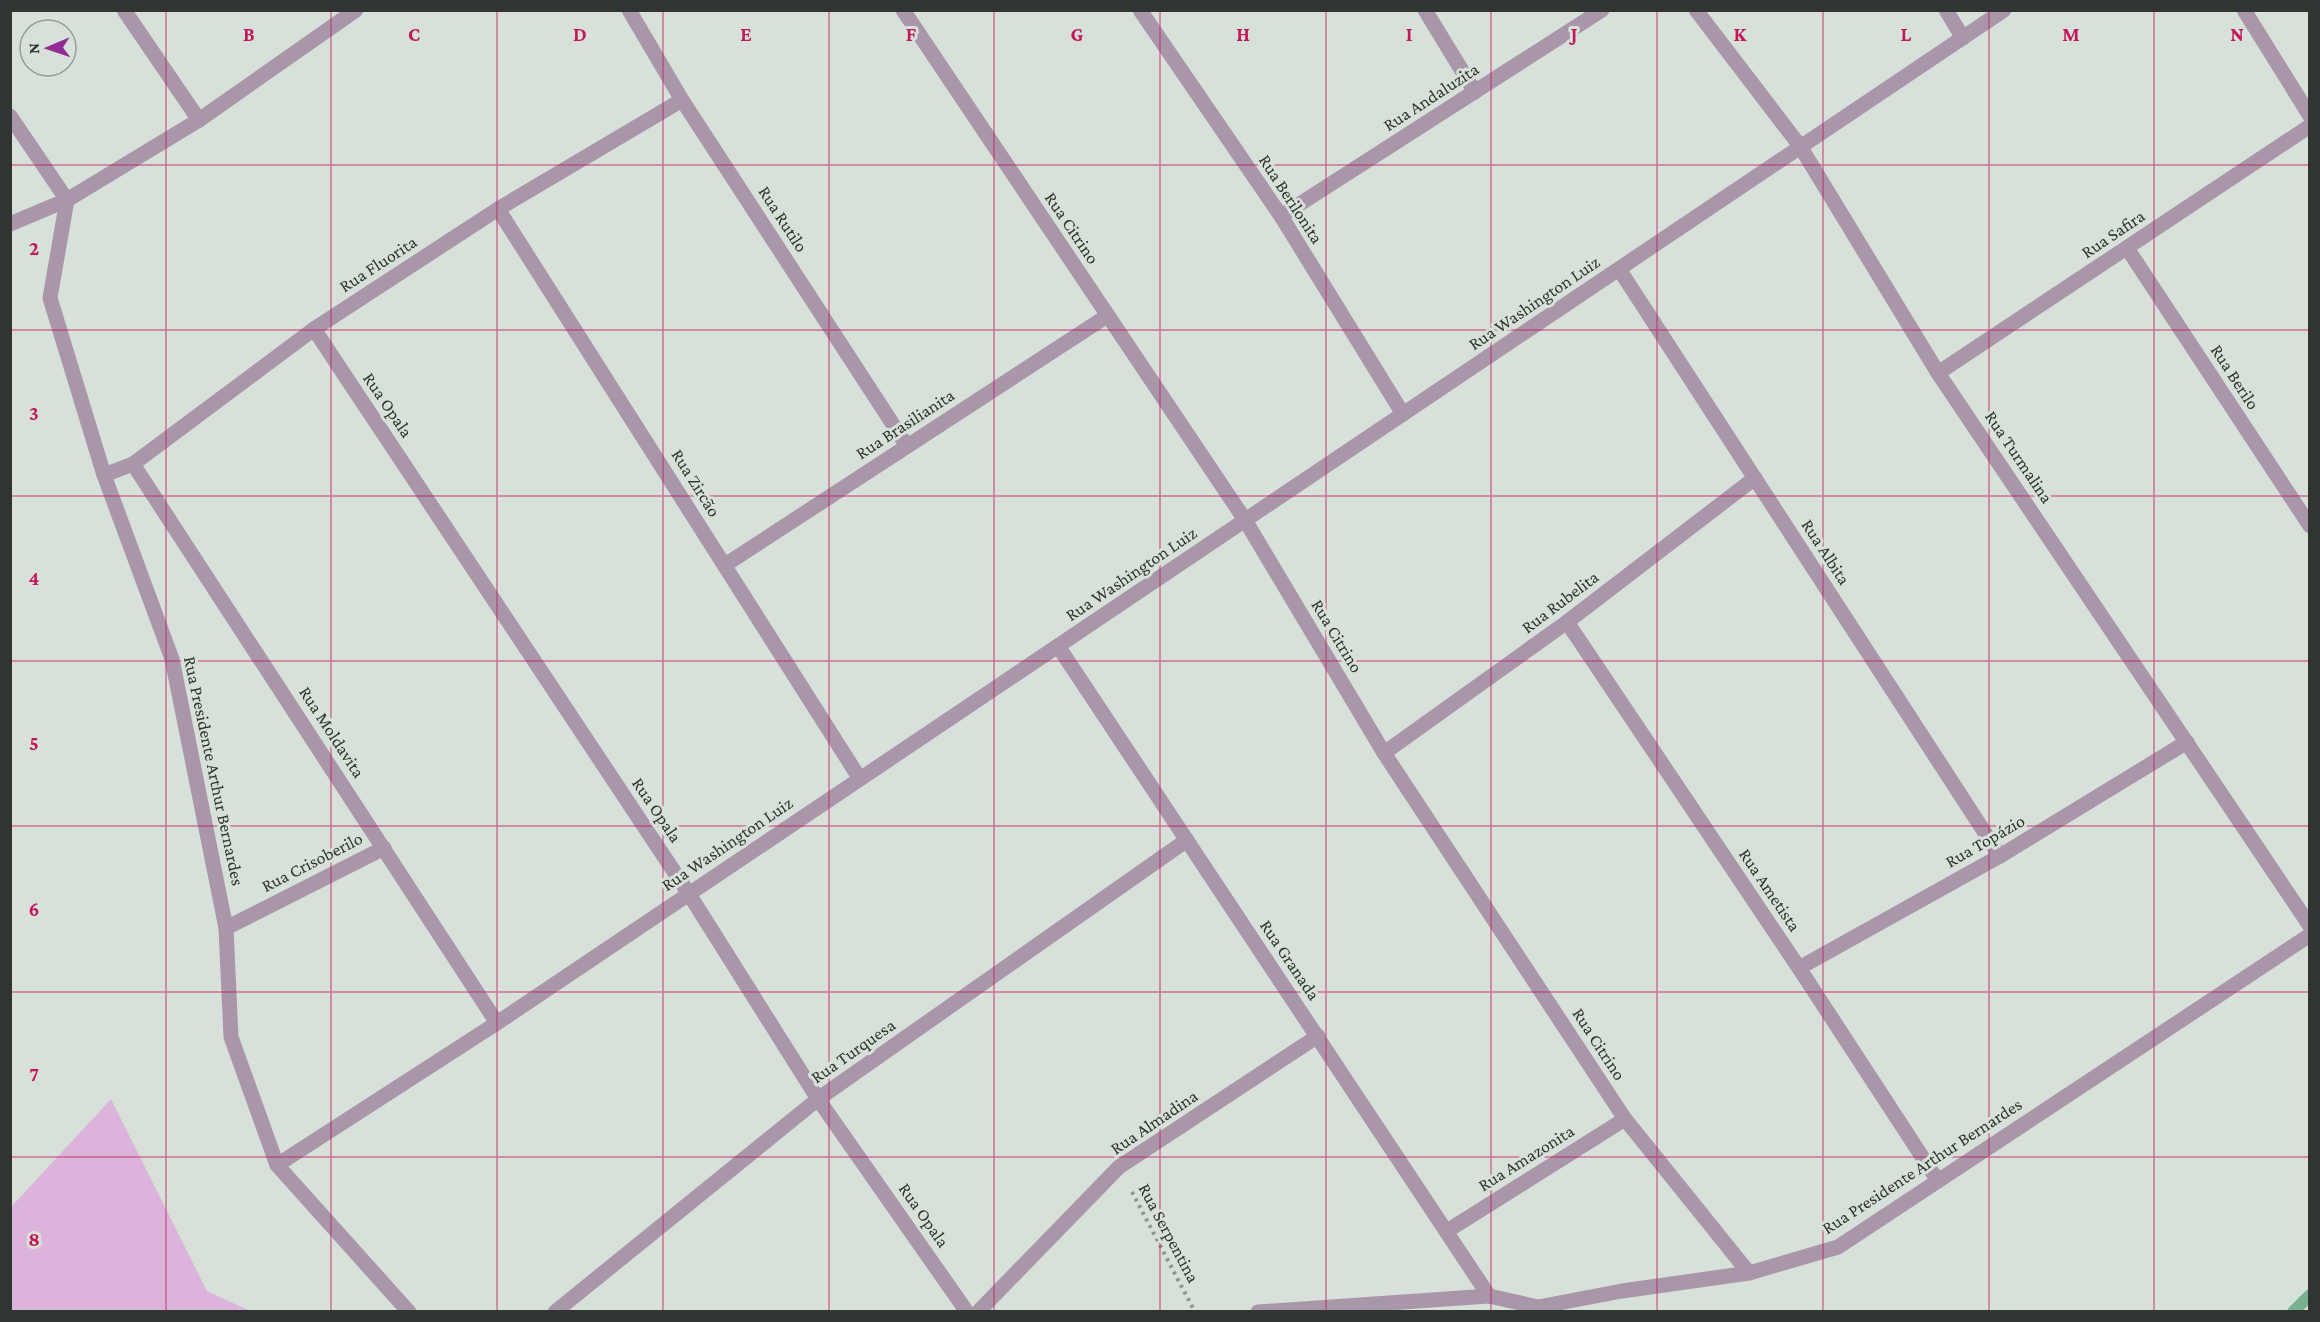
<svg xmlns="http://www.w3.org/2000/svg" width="2320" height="1322" font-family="'Crimson Pro',serif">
	<rect width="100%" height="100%" fill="#d7e1da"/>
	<!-- green -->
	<polygon fill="#dcb4db" points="111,1099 207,1291 250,1311 11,1311 11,1207"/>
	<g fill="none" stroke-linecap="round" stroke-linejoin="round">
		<!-- stream -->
		<polyline stroke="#79b08f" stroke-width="12" points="2293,1312 2310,1295"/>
		<!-- path -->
		<polyline stroke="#8e9690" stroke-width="4" stroke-dasharray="3 4.5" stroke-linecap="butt" points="1132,1192 1195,1312"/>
		<!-- street -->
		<g stroke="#a996a8" stroke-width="15">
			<polyline points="124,10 199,120"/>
			<polyline points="629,10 682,100 907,446"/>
			<polyline points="903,10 1245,520 1384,753 1625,1119 1749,1273"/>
			<polyline points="1140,10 1281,216 1403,414"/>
			<polyline points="1425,10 1475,92"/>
			<polyline points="1696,10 1800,146 1938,373 2310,926"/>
			<polyline points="1946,10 1963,38"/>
			<polyline points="2244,10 2310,116"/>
			<polyline points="10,116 67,200"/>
			<polyline points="67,200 50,298 104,475 172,659 226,928 231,1037 277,1165 409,1312"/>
			<polyline points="498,209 860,779"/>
			<polyline points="1281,216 1602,10"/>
			<polyline points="10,224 67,200 199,120 356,10"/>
			<polyline points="2127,248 2310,526"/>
			<polyline points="1619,269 2000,856"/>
			<polyline points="314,329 689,894 818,1099 967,1312"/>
			<polyline points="1938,373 2310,126"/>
			<polyline points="133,464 497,1023"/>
			<polyline points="104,475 133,464 314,329 498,209 682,100"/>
			<polyline points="725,565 1107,316"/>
			<polyline points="1567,622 1799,968 1938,1181"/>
			<polyline points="1058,646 1489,1296"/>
			<polyline points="1384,753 1567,622 1755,478"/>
			<polyline points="226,928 384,848"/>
			<polyline points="1799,968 2000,856 2187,742"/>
			<polyline points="277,1165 497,1023 2004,10"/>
			<polyline points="1447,1231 1625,1119"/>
			<polyline points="555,1312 818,1099 1187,840"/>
			<polyline points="978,1312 1119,1167 1318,1036"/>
			<polyline points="1258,1312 1489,1296 1538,1307 1622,1291 1749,1273 1838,1247 2310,935"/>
		</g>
	</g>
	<!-- grid -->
	<path fill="none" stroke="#c2185b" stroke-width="1.5" stroke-opacity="0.55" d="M166 10V1312M331 10V1312M497 10V1312M663 10V1312M829 10V1312M994 10V1312M1160 10V1312M1326 10V1312M1491 10V1312M1657 10V1312M1823 10V1312M1989 10V1312M2154 10V1312M10 165H2310M10 330H2310M10 496H2310M10 661H2310M10 826H2310M10 992H2310M10 1157H2310"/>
	<g text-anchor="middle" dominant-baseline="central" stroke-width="6" stroke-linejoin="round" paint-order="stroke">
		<!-- street labels -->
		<g font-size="18" fill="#313532" stroke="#d7e1da">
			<text transform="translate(1431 97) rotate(-33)">Rua Andaluzita</text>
			<text transform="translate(1291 199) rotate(57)">Rua Berilonita</text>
			<text transform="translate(783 219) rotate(57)">Rua Rutilo</text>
			<text transform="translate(1072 228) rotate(56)">Rua Citrino</text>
			<text transform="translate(2113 234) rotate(-34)">Rua Safira</text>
			<text transform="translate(378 264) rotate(-33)">Rua Fluorita</text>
			<text transform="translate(1534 303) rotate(-34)">Rua Washington Luiz</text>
			<text transform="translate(2235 377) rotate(57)">Rua Berilo</text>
			<text transform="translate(388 405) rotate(56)">Rua Opala</text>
			<text transform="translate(905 424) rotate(-33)">Rua Brasilianita</text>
			<text transform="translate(2019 457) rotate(56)">Rua Turmalina</text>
			<text transform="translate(696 483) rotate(58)">Rua Zircão</text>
			<text transform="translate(1826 552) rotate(57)">Rua Albita</text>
			<text transform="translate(1131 574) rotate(-34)">Rua Washington Luiz</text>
			<text transform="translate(1560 602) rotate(-37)">Rua Rubelita</text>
			<text transform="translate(1337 636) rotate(59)">Rua Citrino</text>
			<text transform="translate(332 732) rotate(57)">Rua Moldavita</text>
			<text transform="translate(214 771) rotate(78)">Rua Presidente Arthur Bernardes</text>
			<text transform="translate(657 810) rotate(56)">Rua Opala</text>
			<text transform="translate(1985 841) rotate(-30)">Rua Topázio</text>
			<text transform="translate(727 844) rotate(-34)">Rua Washington Luiz</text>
			<text transform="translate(312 862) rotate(-27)">Rua Crisoberilo</text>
			<text transform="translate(1770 890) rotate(56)">Rua Ametista</text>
			<text transform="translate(1290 960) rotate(56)">Rua Granada</text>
			<text transform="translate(1599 1044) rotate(57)">Rua Citrino</text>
			<text transform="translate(853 1051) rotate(-35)">Rua Turquesa</text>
			<text transform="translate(1154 1122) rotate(-34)">Rua Almadina</text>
			<text transform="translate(1526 1158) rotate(-32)">Rua Amazonita</text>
			<text transform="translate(1922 1166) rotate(-33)">Rua Presidente Arthur Bernardes</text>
			<text transform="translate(924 1215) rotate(55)">Rua Opala</text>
			<text transform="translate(1169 1233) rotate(62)">Rua Serpentina</text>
		</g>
	</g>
	<g font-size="20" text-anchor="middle" font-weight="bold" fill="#c2185b" stroke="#d7e1da" stroke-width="6" stroke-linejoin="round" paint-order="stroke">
		<text x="249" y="41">B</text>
		<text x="414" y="41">C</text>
		<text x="580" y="41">D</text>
		<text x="746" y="41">E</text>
		<text x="911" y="41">F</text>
		<text x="1077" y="41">G</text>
		<text x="1243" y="41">H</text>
		<text x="1409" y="41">I</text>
		<text x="1574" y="41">J</text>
		<text x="1740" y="41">K</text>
		<text x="1906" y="41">L</text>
		<text x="2071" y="41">M</text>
		<text x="2237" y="41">N</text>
		<text x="34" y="255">2</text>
		<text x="34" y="420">3</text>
		<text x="34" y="585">4</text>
		<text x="34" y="750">5</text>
		<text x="34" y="916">6</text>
		<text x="34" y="1081">7</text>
		<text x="34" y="1246">8</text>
	</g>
	<!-- border -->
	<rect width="2320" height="1322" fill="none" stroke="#313532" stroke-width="24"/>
	<!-- north arrow -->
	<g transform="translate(48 48) rotate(268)"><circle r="28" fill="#d7e1da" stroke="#959c97" stroke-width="1.5"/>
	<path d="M0-4.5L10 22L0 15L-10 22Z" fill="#912d94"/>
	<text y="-9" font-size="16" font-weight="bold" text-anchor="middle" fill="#313532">N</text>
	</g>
</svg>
